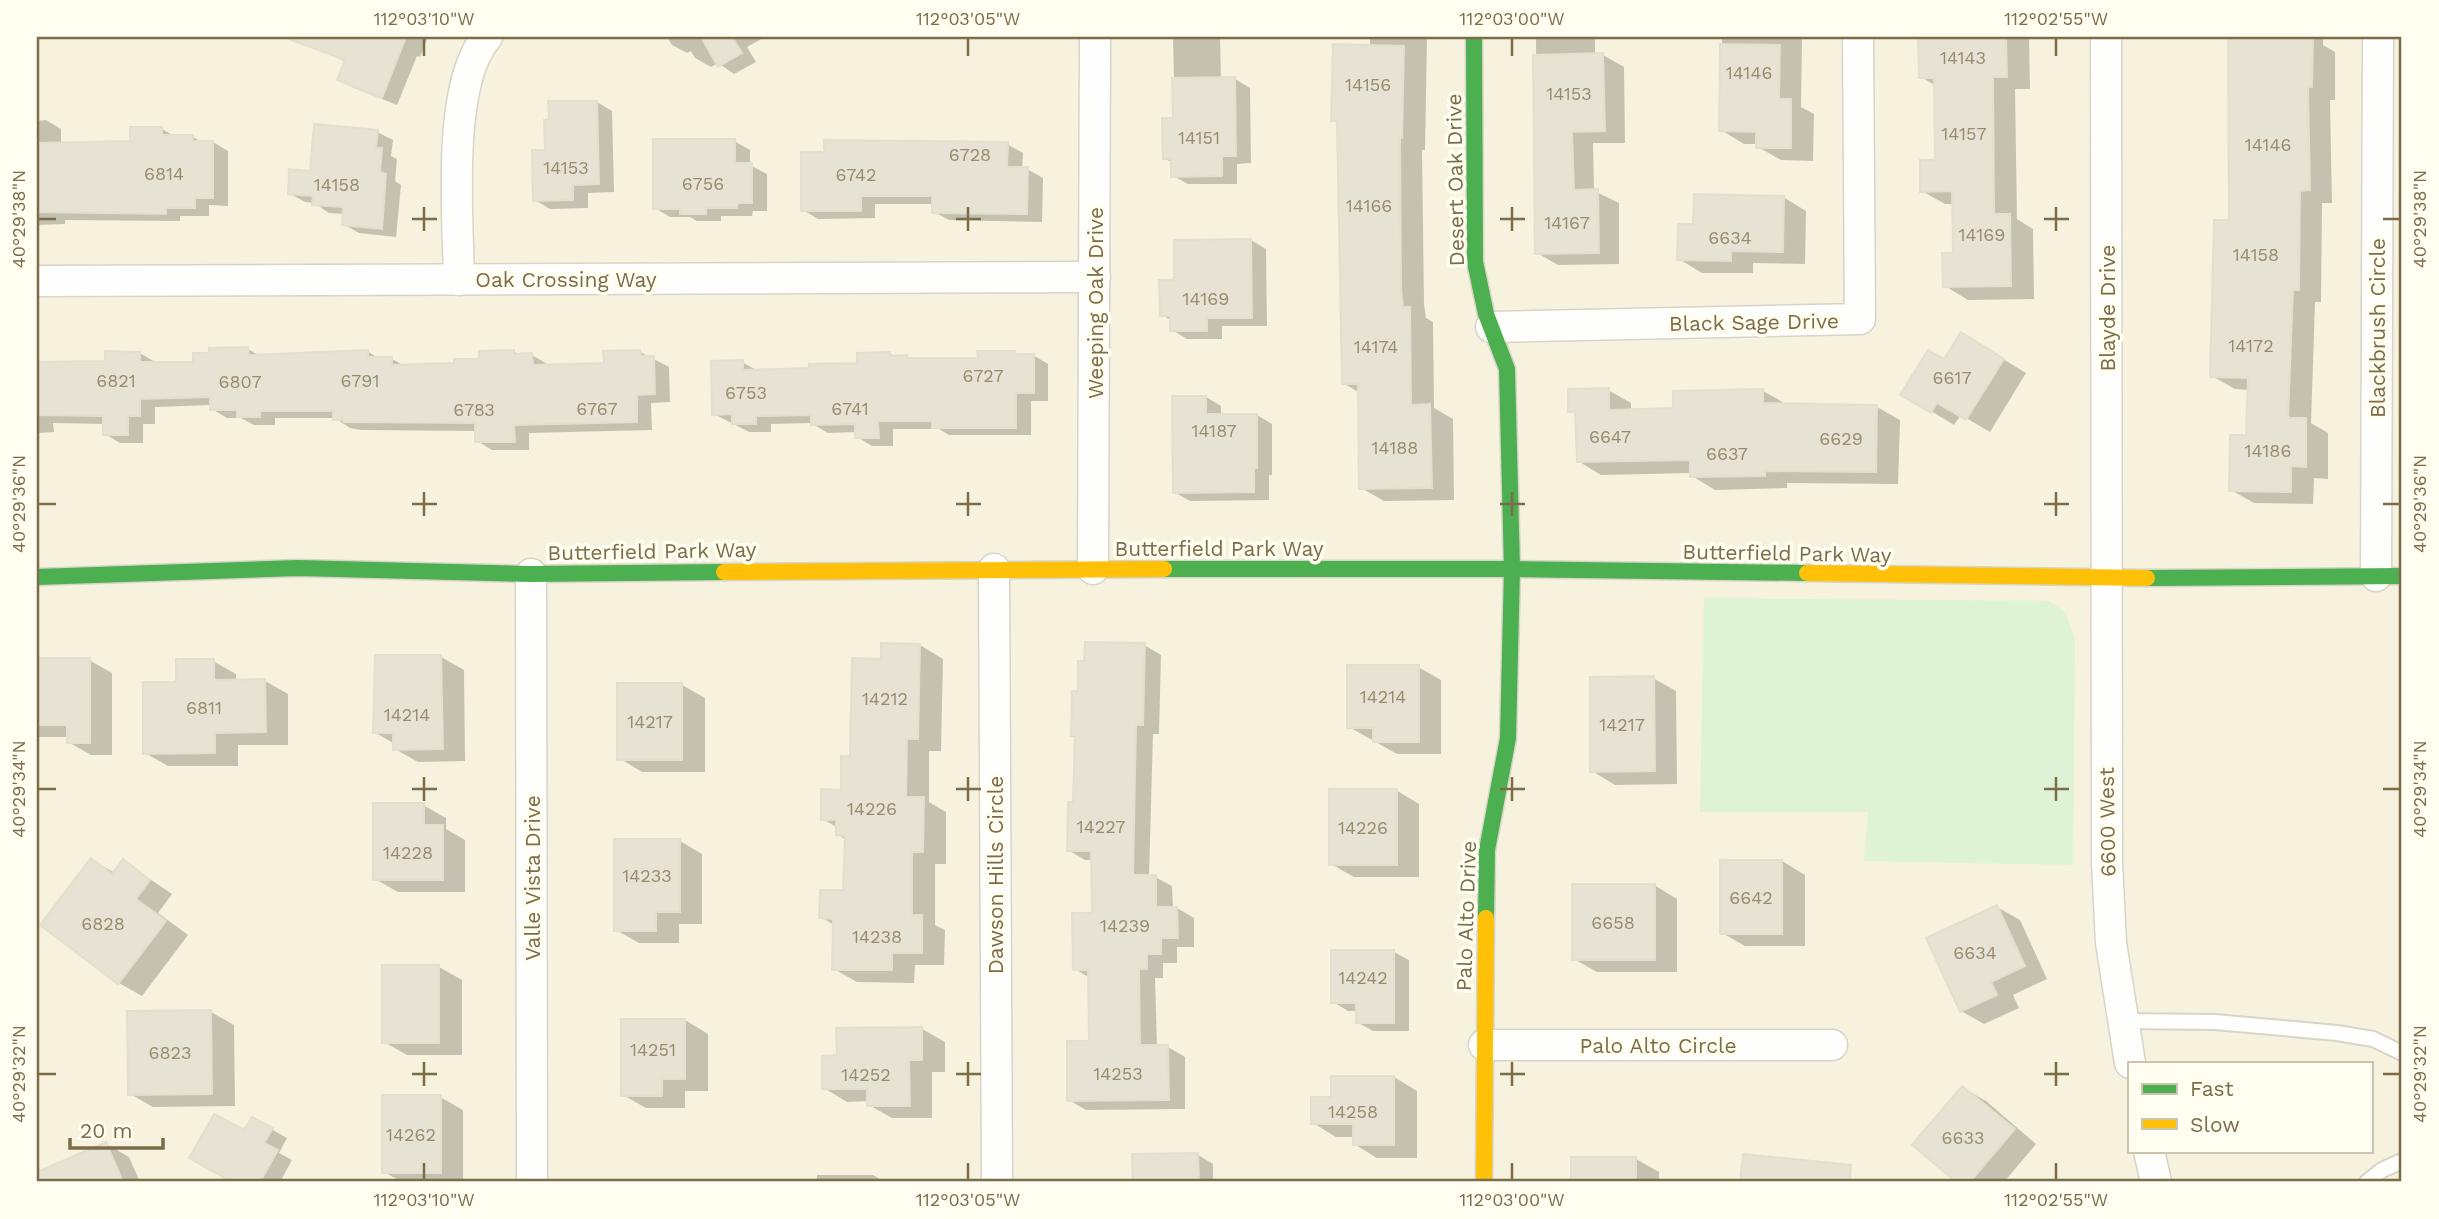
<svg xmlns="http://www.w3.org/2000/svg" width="2439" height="1219" font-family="'Work Sans',sans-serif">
	<rect width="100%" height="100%" fill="#f9f9ed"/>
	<!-- residential -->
	<path fill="#f6f2dd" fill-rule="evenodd" d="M37 37H2402V1182H37ZM2129 1063H2371V1151H2129Z"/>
	<!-- green -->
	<polygon fill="#def3d6" points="1704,598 2049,601 2066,613 2075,640 2073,865 1864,861 1868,812 1700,812"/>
	<!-- shadow -->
	<g fill="#0003">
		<polygon points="312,37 428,37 420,57 417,56 397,105 354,88 339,79 346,62 309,45"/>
		<polygon points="667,37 765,37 747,47 756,62 734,74 718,63 711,67 695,58 691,51 687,53 672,45"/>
		<polygon points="1173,37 1220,37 1221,79 1235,79 1250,88 1251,163 1237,164 1237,184 1188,184 1173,176 1173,163 1164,158 1175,119"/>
		<polygon points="1370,37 1427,37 1425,150 1422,150 1424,304 1426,318 1433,322 1434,408 1453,419 1454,500 1384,501 1361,488 1360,393 1343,383 1339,124 1333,120 1370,47"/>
		<polygon points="1536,37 1595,37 1595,55 1603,55 1624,67 1625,143 1593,143 1594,191 1619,203 1619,264 1558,265 1537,253"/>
		<polygon points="1722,37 1802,37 1801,107 1814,114 1813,161 1781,160 1758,147 1758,144 1744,144 1721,130"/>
		<polygon points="1920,37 2029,37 2030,89 2015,89 2017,219 2033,229 2034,299 1968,300 1945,286 1955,255 1954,204 1945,204 1922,191 1937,161 1936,86 1921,77"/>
		<polygon points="2230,37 2323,37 2323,45 2335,52 2335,100 2330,100 2332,203 2322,203 2321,302 2315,302 2311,423 2328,433 2328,479 2314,478 2313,504 2254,503 2231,490 2248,436 2249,390 2235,389 2212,376 2231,222"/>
		<polygon points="597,102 612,111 614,192 588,193 588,208 550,209 535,200 547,152 551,121"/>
		<polygon points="46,120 61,129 61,144 131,143 162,129 176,137 193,137 202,142 213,142 228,151 228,206 209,205 209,216 180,216 180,221 65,220 65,224 37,225 37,121"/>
		<polygon points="377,132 393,140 391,156 397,159 395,181 401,185 396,237 359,233 343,224 344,214 329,213 314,203 305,202 289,193 312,173"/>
		<polygon points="734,141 750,150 750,165 767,174 767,211 753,211 752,216 721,216 721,221 697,221 690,217 670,217 655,208"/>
		<polygon points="1007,144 1023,153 1022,169 1027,169 1043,178 1042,222 949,220 934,212 934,204 875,204 875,218 818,219 803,210"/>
		<polygon points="1783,197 1806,211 1805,264 1753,263 1753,273 1702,273 1679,259 1695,226"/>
		<polygon points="1251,240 1266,249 1267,326 1222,326 1222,339 1187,339 1172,330 1172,321 1162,315 1176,282 1176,241"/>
		<polygon points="1985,348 2026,373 1990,432 1961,415 1954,425 1903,394 1945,361"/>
		<polygon points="248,349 260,356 367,351 380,359 392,359 405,366 455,365 513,351 520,355 532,355 547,364 547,366 605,365 640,352 669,367 670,402 651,403 652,430 529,433 529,450 492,450 477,441 477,431 361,430 350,428 335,418 275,418 275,425 254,425 241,418 227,418 212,409 212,405 155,407 155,424 143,424 143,443 120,443 105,434 105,424 53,423 54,432 37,433 37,364 106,363 140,353 155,362 195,364"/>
		<polygon points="1014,352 1020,355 1033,355 1048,364 1048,401 1031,401 1031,435 949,435 939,429 893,429 893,446 872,446 857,437 857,432 828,433 811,423 771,424 771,432 749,432 714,414 742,362 758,371 811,370 858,365 889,353 896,357 907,357 911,360 980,360"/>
		<polygon points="1608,390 1631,403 1631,411 1675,410 1763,391 1786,404 1877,407 1900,420 1898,484 1787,483 1787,488 1715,490 1692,476 1692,473 1601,475 1578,461 1577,415 1570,411"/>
		<polygon points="1206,397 1221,406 1221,416 1257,415 1272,424 1272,475 1269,475 1269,500 1190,501 1174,492"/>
		<polygon points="920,645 943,659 941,751 929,751 929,802 946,812 946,864 935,864 935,925 945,930 944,965 915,965 914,983 857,982 834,969 834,925 821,917 845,892 846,840 837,834 837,827 822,819 842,792 882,661"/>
		<polygon points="1144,645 1161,655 1159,734 1153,734 1149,877 1155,877 1172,886 1173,908 1177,908 1194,918 1194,947 1177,947 1177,963 1163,963 1163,978 1155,978 1157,1047 1168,1047 1185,1057 1185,1109 1086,1110 1069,1100 1090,1043 1090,978 1075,969 1093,915 1093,860 1085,860 1068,850 1075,804 1077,737 1073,735 1080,693"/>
		<polygon points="441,657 464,670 465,761 418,762 395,749 395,744 374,732"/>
		<polygon points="37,660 89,660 112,673 112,755 91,755 68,742 68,737 37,737"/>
		<polygon points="213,661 236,674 236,681 265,681 288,694 288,745 238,745 238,766 168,766 145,753 178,683"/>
		<polygon points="1418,667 1441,680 1441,754 1397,754 1349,727"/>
		<polygon points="1653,678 1676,691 1677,784 1615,785 1592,771"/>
		<polygon points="682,685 705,698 705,772 642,772 619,758"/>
		<polygon points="1396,790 1419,804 1419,877 1354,877 1331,864"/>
		<polygon points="423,805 446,818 446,829 465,840 465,892 398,892 375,879"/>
		<polygon points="680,841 702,854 702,924 679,924 679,943 639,943 616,930"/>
		<polygon points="92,860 115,873 123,861 172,894 158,913 188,935 142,996 119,983"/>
		<polygon points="1782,861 1805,875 1805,946 1745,946 1722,933"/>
		<polygon points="1654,885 1677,899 1677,972 1597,972 1574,959"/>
		<polygon points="1997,907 2020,920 2047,979 2013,995 2019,1008 1984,1024 1961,1011"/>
		<polygon points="1394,952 1409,960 1409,1031 1373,1031 1357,1022 1357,1011 1348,1011 1333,1002"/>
		<polygon points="384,967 439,967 462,980 462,1055 407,1055 384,1042"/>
		<polygon points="211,1012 234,1025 235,1106 153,1107 130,1094"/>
		<polygon points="623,1020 685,1020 708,1034 708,1091 685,1091 685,1108 646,1108 623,1095"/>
		<polygon points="922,1029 945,1042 945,1072 932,1072 932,1118 892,1118 869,1105 869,1101 847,1102 824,1088 838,1057"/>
		<polygon points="1394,1077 1417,1091 1417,1158 1377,1158 1354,1144 1354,1137 1336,1137 1313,1123 1332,1099"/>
		<polygon points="1963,1088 1986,1101 2036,1144 2004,1182 1959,1182 1914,1145"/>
		<polygon points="440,1097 463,1110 463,1182 402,1182 384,1172"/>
		<polygon points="253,1119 287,1138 279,1153 292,1160 280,1182 235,1182 192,1158 245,1133"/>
		<polygon points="106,1144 129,1157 140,1182 37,1182 37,1174"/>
		<polygon points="1134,1155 1198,1155 1213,1164 1213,1182 1134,1182"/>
		<polygon points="1745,1156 1841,1177 1841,1182 1742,1182"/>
		<polygon points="1573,1159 1636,1159 1659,1172 1659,1182 1573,1182"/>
		<polygon points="817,1175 873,1175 885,1182 817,1182"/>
	</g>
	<!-- building -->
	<g fill="#e6e2d4" stroke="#e3dfcf" stroke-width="2">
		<polygon points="289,37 406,37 382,98 337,80 345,60 289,39"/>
		<polygon points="701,37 732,37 742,53 718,67"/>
		<polygon points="1918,37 2006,37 2007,77 1993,77 1994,214 2010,214 2011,286 1943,287 1942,253 1953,253 1952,191 1920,192 1920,160 1935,160 1934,78 1919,78"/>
		<polygon points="2228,37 2313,37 2312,87 2308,87 2310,190 2300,191 2299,290 2293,290 2288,418 2306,418 2306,467 2291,466 2291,492 2229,491 2230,435 2246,435 2248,378 2210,377 2214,220 2229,220"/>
		<polygon points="1333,44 1404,46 1402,138 1400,138 1401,290 1403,307 1410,307 1411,405 1430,404 1432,488 1359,489 1358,384 1342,384 1337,121 1331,121"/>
		<polygon points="1720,44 1780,45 1779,99 1791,99 1791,148 1756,148 1756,132 1719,131"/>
		<polygon points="1603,53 1605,131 1572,132 1574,190 1598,189 1599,253 1535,254 1533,55"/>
		<polygon points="1235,77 1236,156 1222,156 1222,176 1171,177 1171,159 1163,159 1162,118 1173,118 1172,78"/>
		<polygon points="548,101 597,101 599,184 573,185 573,200 533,201 532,150 545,150 544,120 549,119"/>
		<polygon points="314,124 378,130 376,148 382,148 380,172 386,174 382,229 342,225 343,207 312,205 313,196 288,194 289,169 310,171"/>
		<polygon points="130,127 162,127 162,135 193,135 193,141 213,141 213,198 195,198 195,208 166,208 166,214 37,212 37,143 130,141"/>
		<polygon points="653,139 735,139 735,163 752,163 752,203 738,203 737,208 706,208 706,214 680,214 680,209 653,209"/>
		<polygon points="824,140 1008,142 1007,167 1028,167 1027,214 932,213 932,196 861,196 861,211 801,211 801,152 824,152"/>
		<polygon points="1694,194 1784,196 1783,252 1731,251 1731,261 1677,260 1678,224 1693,224"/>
		<polygon points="1251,239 1252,318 1207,318 1207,331 1170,331 1170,316 1160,316 1159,280 1174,280 1174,240"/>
		<polygon points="1961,332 2004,359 1966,420 1937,403 1931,413 1900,395 1928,350 1944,359"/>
		<polygon points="248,347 249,355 368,350 368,357 392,357 392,365 454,363 454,359 479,359 479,351 514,350 514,354 532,353 533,365 604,363 603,351 640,350 641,356 654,356 655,394 637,395 637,422 514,425 515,442 475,442 475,423 344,422 344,420 333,420 333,411 260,411 260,417 237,417 237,410 210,410 210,397 140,399 140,416 128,416 128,435 103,435 103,416 37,415 37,362 105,361 105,351 140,352 140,362 193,362 193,353 209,353 209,348"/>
		<polygon points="977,351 1015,351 1016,354 1034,354 1034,393 1016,393 1016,428 932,428 932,421 878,421 879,438 855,438 855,424 811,425 811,415 756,416 756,424 732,424 732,414 712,415 711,361 743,360 743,370 809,368 809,364 857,363 857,353 890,352 890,356 907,355 907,358 978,358"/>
		<polygon points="1609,388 1609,410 1673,408 1673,391 1763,389 1763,403 1877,405 1876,472 1765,471 1765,476 1690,477 1690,460 1577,462 1575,412 1568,412 1568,389"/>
		<polygon points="1172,396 1206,396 1206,414 1257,414 1257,468 1254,468 1254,492 1173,493"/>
		<polygon points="1085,642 1145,643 1143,725 1136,725 1133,875 1156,875 1156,907 1177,907 1178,938 1161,938 1161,954 1147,954 1147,969 1139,969 1140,1045 1168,1045 1169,1100 1067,1101 1067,1041 1089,1041 1088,970 1073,970 1072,913 1092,913 1091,851 1067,851 1068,802 1073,802 1075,736 1071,736 1072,691 1078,691 1078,661 1084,661"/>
		<polygon points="881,643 920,644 918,739 907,739 906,797 924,797 923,852 912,852 912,915 922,915 922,953 892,953 892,970 832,970 833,919 819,918 820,890 843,890 845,836 836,835 836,820 821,820 821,789 841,790 841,756 850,756 852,658 881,659"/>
		<polygon points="375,655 441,655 443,749 393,750 393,733 373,733"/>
		<polygon points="37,658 90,658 90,743 67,743 67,725 37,725"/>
		<polygon points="176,659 214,659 214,680 265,679 266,732 215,733 215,753 143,754 143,682 176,682"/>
		<polygon points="1347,665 1419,665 1419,742 1373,742 1373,728 1347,728"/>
		<polygon points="1654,676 1655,771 1590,772 1590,677"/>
		<rect x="617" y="683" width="65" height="77"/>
		<rect x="1329" y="789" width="68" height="76"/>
		<polygon points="373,803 424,803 424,825 443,825 443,880 373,880"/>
		<polygon points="614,839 680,839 680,912 656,912 656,931 614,931"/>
		<polygon points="91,858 112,874 123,859 150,880 136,899 166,921 118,984 40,925"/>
		<rect x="1720" y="860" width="62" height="74"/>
		<rect x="1572" y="884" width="83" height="76"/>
		<polygon points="1997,905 2025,966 1991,982 1997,995 1960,1012 1926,938"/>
		<polygon points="1331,950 1394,950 1394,1023 1356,1023 1356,1003 1331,1003"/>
		<rect x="382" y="965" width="57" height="78"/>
		<polygon points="211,1010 212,1094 128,1095 127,1011"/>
		<polygon points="621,1019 685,1019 685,1079 662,1079 662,1096 621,1096"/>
		<polygon points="922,1027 922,1060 909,1060 910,1106 867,1106 867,1089 822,1089 822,1056 837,1055 836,1028"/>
		<polygon points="1331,1076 1394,1076 1394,1145 1353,1145 1353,1124 1311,1124 1311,1097 1331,1097"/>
		<polygon points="1962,1086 2015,1129 1970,1182 1956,1182 1912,1145"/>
		<rect x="382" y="1095" width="59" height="78"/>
		<polygon points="214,1114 244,1130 252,1117 273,1128 264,1143 278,1150 260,1182 232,1182 189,1158"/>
		<polygon points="106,1142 123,1182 37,1182 37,1172"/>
		<polygon points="1198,1153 1199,1182 1133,1182 1132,1154"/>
		<polygon points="1743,1154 1851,1165 1850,1182 1740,1182"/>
		<rect x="1571" y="1157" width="65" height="25"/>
	</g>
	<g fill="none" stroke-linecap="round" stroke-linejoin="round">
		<defs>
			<g id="lane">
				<polyline points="2122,1021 2215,1022 2337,1033 2373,1039 2402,1053"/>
				<polyline points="2367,1182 2382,1170 2402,1161"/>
			</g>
			<g id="street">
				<polyline points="2106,37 2107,862 2111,943 2130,1063"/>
				<path d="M459 280C458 218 446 84 487 37"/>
				<polyline points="37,281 1095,277"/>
				<polyline points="1491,327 1860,319 1858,37"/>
				<polyline points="994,569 997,1182"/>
				<polyline points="1093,569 1095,37"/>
				<polyline points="531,574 532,1182"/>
				<polyline points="2376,576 2378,37"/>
				<polyline points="1484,1045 1832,1045"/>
				<polyline points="2149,1151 2156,1182"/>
			</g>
			<g id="fast">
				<polyline points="1474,37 1475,262 1486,314 1507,369 1512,569 1508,738 1487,850 1486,918"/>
				<polyline points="1164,569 1512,569 1807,573"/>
				<polyline points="37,577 298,568 531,574 724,572"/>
				<polyline points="2147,578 2402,576"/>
			</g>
			<g id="slow">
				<polyline points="724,572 1164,569"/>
				<polyline points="1807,573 2147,578"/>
				<polyline points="1484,1182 1486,918"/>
			</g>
		</defs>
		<!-- lane casing -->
		<use href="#lane" stroke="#d7d4c8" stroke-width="18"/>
		<!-- street casing -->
		<use href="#street" stroke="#d7d4c8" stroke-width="33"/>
		<!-- fast casing -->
		<use href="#fast" stroke="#d8d5c8" stroke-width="19"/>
		<!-- slow casing -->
		<use href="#slow" stroke="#d8d5c8" stroke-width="19"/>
		<!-- lane -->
		<use href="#lane" stroke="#fefefc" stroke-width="14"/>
		<!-- street -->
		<use href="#street" stroke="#fefefc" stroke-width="30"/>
		<!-- fast -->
		<use href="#fast" stroke="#4caf50" stroke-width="16"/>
		<!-- slow -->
		<use href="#slow" stroke="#ffc107" stroke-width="16"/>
	</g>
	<!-- ticks -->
	<path fill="none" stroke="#7c6c49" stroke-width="2.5" d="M424 38V56M968 38V56M1512 38V56M2056 38V56M424 207V231M968 207V231M1512 207V231M2056 207V231M38 219H56M412 219H437M956 219H981M1500 219H1525M2044 219H2069M2383 219H2400M424 492V516M968 492V516M1512 492V516M2056 492V516M38 504H56M412 504H437M956 504H981M1500 504H1525M2044 504H2069M2383 504H2400M424 777V801M968 777V801M1512 777V801M2056 777V801M38 789H56M412 789H437M956 789H981M1500 789H1525M2044 789H2069M2383 789H2400M424 1062V1086M968 1062V1086M1512 1062V1086M2056 1062V1086M38 1074H56M412 1074H437M956 1074H981M1500 1074H1525M2044 1074H2069M2383 1074H2400M424 1163V1180M968 1163V1180M1512 1163V1180M2056 1163V1180"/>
	<g text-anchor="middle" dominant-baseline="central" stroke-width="7" stroke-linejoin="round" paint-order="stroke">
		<!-- number labels -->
		<g font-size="18" fill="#988c6e">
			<text x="1963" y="57">14143</text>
			<text x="1749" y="72">14146</text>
			<text x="1368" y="84">14156</text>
			<text x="1569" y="93">14153</text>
			<text x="1964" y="133">14157</text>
			<text x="1199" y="137">14151</text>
			<text x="2268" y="144">14146</text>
			<text x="970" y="154">6728</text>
			<text x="566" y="167">14153</text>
			<text x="164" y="173">6814</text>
			<text x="856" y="174">6742</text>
			<text x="703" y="183">6756</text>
			<text x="337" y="184">14158</text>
			<text x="1369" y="205">14166</text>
			<text x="1567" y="222">14167</text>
			<text x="1982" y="234">14169</text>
			<text x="1730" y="237">6634</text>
			<text x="2256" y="254">14158</text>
			<text x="1206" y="298">14169</text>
			<text x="2251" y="345">14172</text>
			<text x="1376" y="346">14174</text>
			<text x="983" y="375">6727</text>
			<text x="1952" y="377">6617</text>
			<text x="116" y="380">6821</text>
			<text x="360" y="380">6791</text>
			<text x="240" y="381">6807</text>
			<text x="746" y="392">6753</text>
			<text x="597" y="408">6767</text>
			<text x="850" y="408">6741</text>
			<text x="474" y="409">6783</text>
			<text x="1214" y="430">14187</text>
			<text x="1610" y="436">6647</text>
			<text x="1841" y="438">6629</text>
			<text x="1395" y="447">14188</text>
			<text x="2268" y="450">14186</text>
			<text x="1727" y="453">6637</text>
			<text x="1383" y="696">14214</text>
			<text x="885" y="698">14212</text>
			<text x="204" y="707">6811</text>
			<text x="407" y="714">14214</text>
			<text x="650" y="721">14217</text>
			<text x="1622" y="724">14217</text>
			<text x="872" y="808">14226</text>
			<text x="1101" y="826">14227</text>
			<text x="1363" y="827">14226</text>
			<text x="408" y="852">14228</text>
			<text x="647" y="875">14233</text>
			<text x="1751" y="897">6642</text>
			<text x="1613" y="922">6658</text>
			<text x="103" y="923">6828</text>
			<text x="1125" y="925">14239</text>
			<text x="877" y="936">14238</text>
			<text x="1975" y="952">6634</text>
			<text x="1363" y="977">14242</text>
			<text x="653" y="1049">14251</text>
			<text x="170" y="1052">6823</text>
			<text x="1118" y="1073">14253</text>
			<text x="866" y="1074">14252</text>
			<text x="1353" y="1111">14258</text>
			<text x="411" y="1134">14262</text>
			<text x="1963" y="1137">6633</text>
		</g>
		<!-- street labels -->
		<g font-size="21" fill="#7c6c49" stroke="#fffef1">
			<text transform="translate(1455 180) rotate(-91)">Desert Oak Drive</text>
			<text x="566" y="279">Oak Crossing Way</text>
			<text transform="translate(1095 303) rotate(-90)">Weeping Oak Drive</text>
			<text transform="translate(2107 308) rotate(-90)">Blayde Drive</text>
			<text transform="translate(1754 322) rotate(-1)">Black Sage Drive</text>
			<text transform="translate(2377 328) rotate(-90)">Blackbrush Circle</text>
			<text x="1219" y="548">Butterfield Park Way</text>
			<text transform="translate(652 551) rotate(-1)">Butterfield Park Way</text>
			<text transform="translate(1787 553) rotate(1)">Butterfield Park Way</text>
			<text transform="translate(2107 822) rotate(-91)">6600 West</text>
			<text transform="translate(995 875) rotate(-90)">Dawson Hills Circle</text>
			<text transform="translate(532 878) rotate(-90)">Valle Vista Drive</text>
			<text transform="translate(1466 916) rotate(-88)">Palo Alto Drive</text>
			<text x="1658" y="1045">Palo Alto Circle</text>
		</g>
	</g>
	<!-- border -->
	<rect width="2439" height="1219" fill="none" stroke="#fffef1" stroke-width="77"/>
	<!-- legend -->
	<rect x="2128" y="1062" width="245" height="91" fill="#fffef1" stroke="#cbc4ae" stroke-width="2"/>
	<rect x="2142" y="1084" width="35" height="10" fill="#4caf50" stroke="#cbc4ae" stroke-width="2"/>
	<text x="2190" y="1096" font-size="21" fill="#7c6c49">Fast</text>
	<rect x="2142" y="1119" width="35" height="10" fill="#ffc107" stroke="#cbc4ae" stroke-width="2"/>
	<text x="2190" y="1132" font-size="21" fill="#7c6c49">Slow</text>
	<!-- scale -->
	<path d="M70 1138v10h93v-10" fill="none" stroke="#7c6c49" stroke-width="3.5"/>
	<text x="80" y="1138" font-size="21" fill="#7c6c49" stroke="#fffef1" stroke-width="5" paint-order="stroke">20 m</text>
	<rect x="38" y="38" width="2362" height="1142" fill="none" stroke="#7c6c49" stroke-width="2.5"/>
	<g font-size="18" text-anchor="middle" fill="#7c6c49">
		<text x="424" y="25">112°03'10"W</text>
		<text x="968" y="25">112°03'05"W</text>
		<text x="1512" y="25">112°03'00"W</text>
		<text x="2056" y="25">112°02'55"W</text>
		<text transform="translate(19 219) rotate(-90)" y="6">40°29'38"N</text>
		<text transform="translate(2420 219) rotate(-90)" y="6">40°29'38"N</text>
		<text transform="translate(19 504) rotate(-90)" y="6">40°29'36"N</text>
		<text transform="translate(2420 504) rotate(-90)" y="6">40°29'36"N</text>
		<text transform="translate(19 789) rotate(-90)" y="6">40°29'34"N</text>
		<text transform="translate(2420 789) rotate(-90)" y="6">40°29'34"N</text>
		<text transform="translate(19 1074) rotate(-90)" y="6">40°29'32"N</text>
		<text transform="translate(2420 1074) rotate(-90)" y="6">40°29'32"N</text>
		<text x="424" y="1206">112°03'10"W</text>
		<text x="968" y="1206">112°03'05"W</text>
		<text x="1512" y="1206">112°03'00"W</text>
		<text x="2056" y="1206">112°02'55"W</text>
	</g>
</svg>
